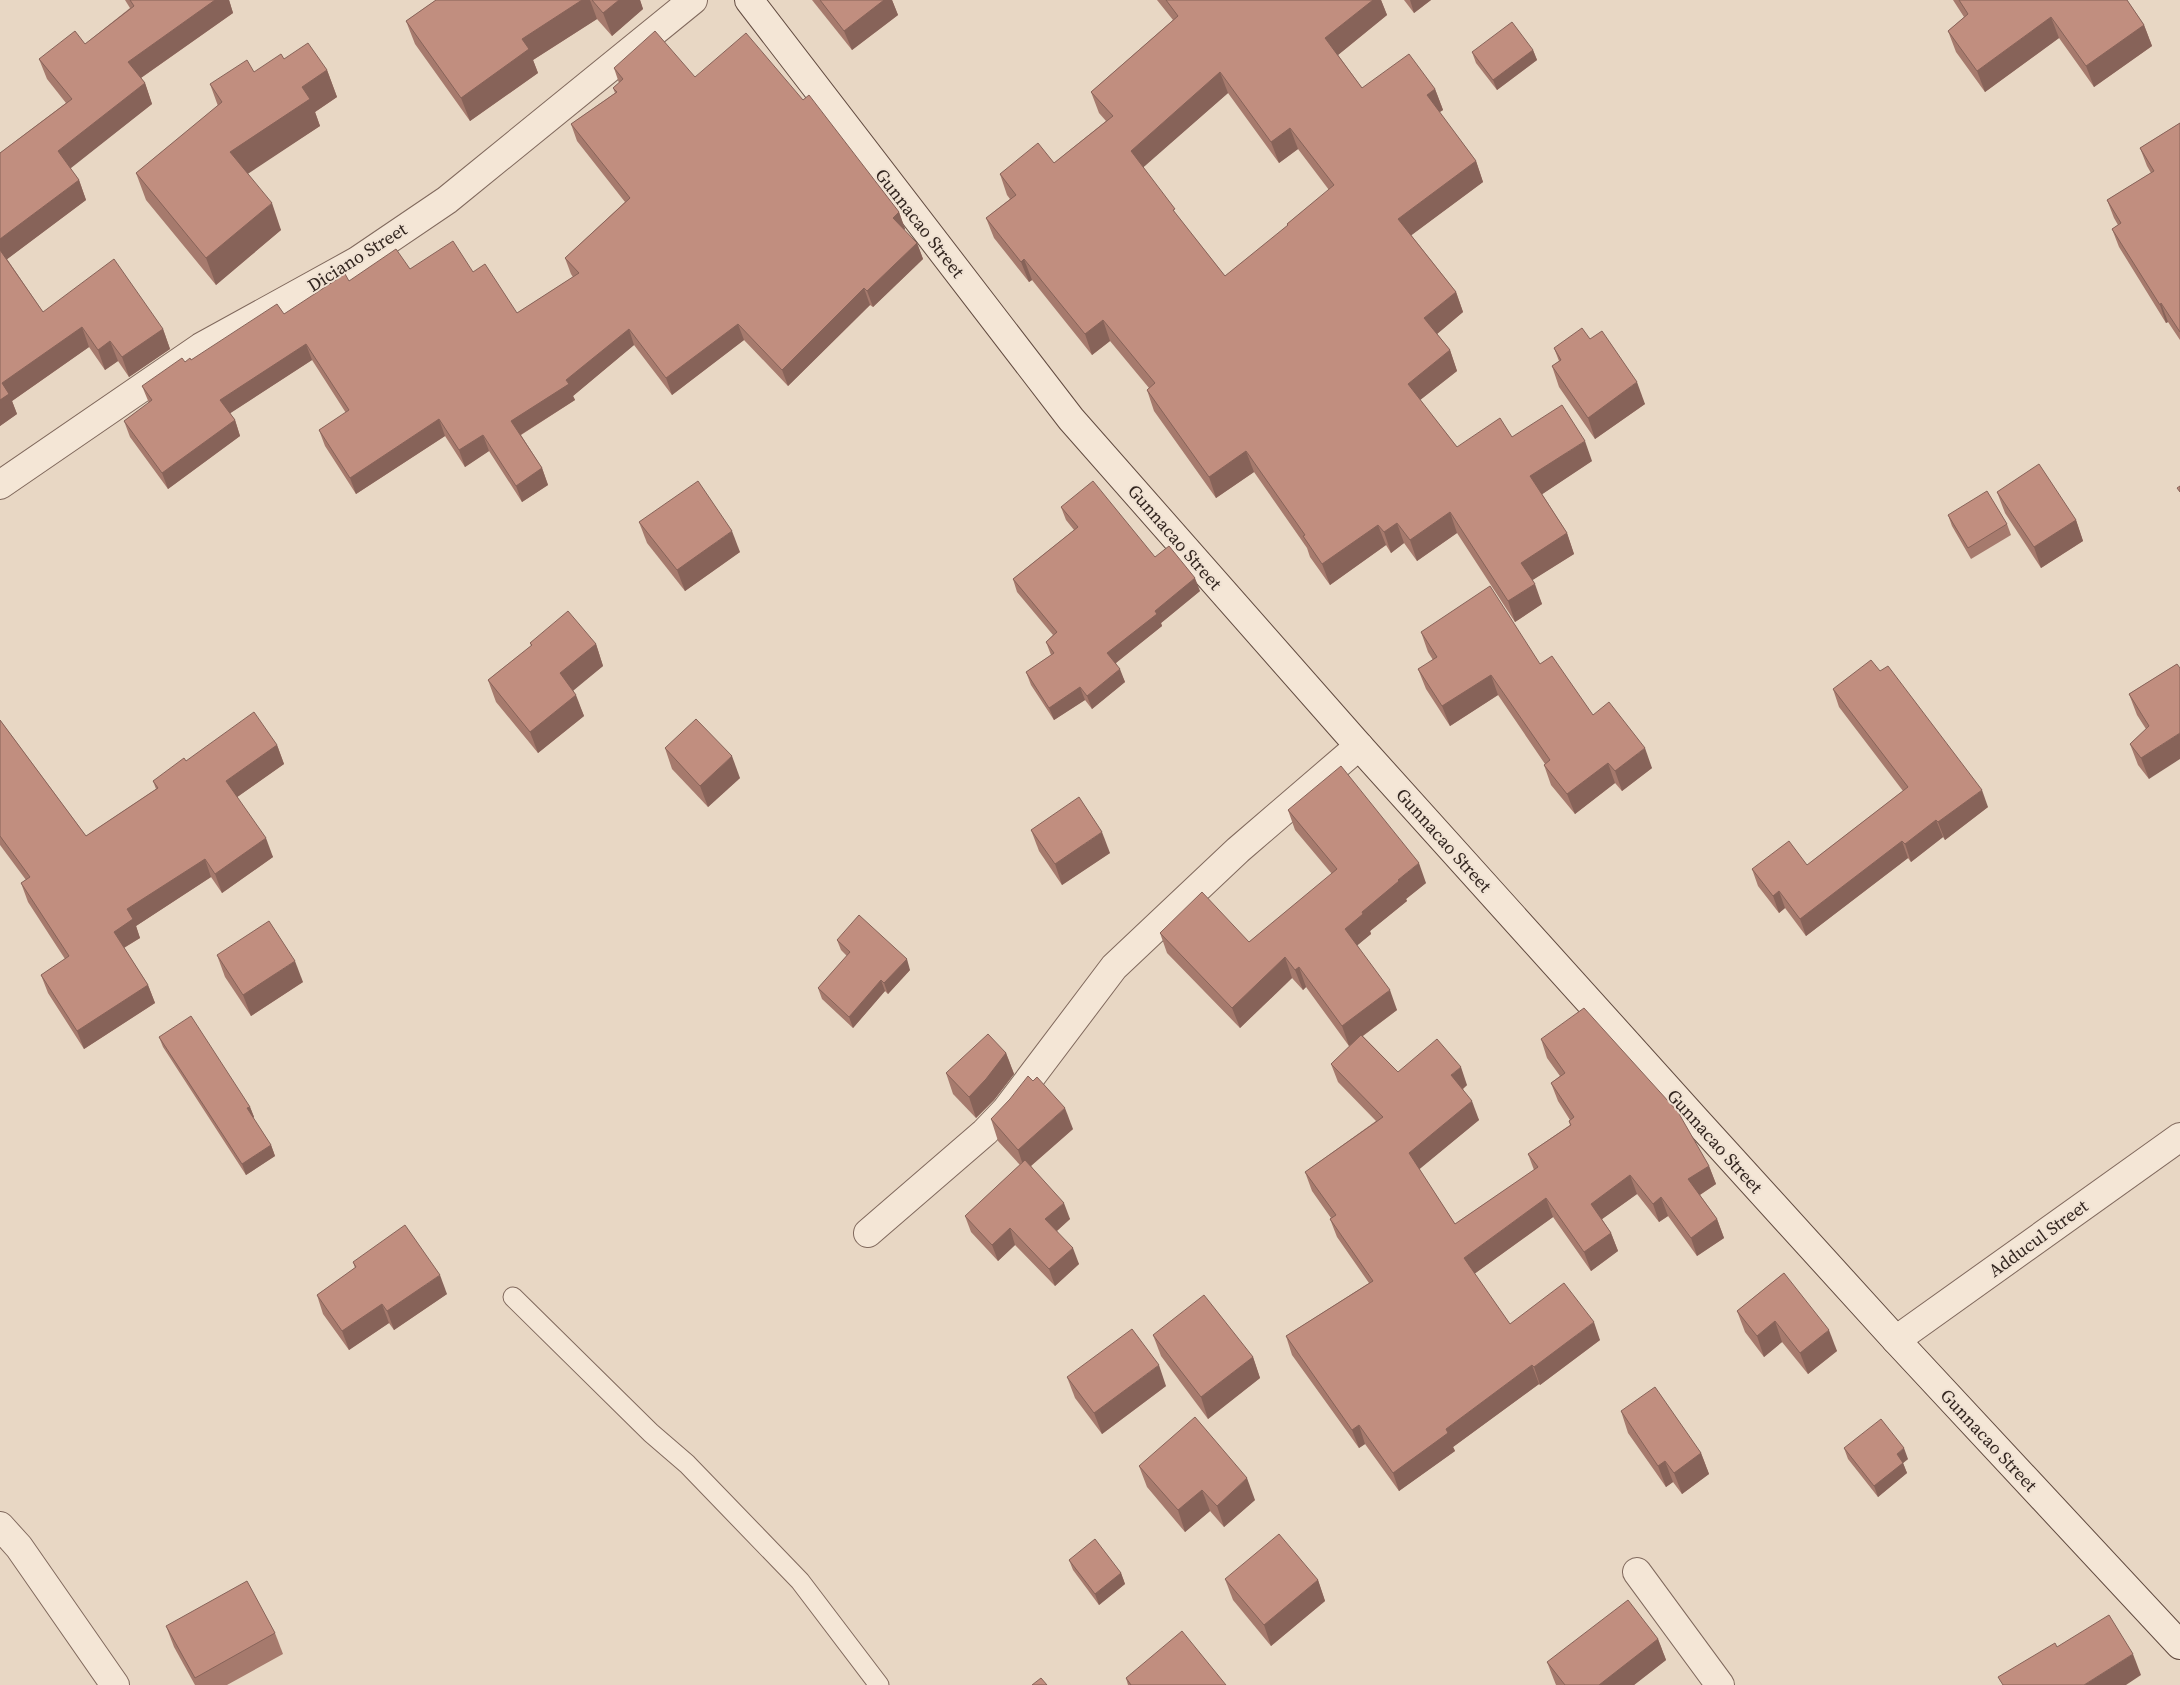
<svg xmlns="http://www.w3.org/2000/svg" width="2180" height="1685" font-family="'Source Serif 4',serif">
	<rect width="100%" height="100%" fill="#e8d7c4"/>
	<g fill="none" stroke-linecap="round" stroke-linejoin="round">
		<defs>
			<polyline id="lane" points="513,1297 651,1433 687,1464 800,1581 879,1685"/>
			<g id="street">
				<polyline points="0,485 201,347 357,261 447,200 693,0"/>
				<polyline points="868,1233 985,1132 1006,1110 1114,967 1238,850 1359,746"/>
				<polyline points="1896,1340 2180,1137"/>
				<polyline points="0,1526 19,1547 115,1685"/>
				<polyline points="1637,1572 1720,1685"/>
			</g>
			<polyline id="secondary" points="749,0 1071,419 1359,746 1697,1121 1896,1340 2180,1645"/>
		</defs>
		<!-- lane casing -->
		<use href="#lane" stroke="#80695d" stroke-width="21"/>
		<!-- street casing -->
		<use href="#street" stroke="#80695d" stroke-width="30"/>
		<!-- secondary casing -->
		<use href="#secondary" stroke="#624b40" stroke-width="30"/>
		<!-- lane -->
		<use href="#lane" stroke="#f4e6d6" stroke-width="19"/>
		<!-- street -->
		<use href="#street" stroke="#f4e6d6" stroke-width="28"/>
		<!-- secondary -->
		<use href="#secondary" stroke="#f4e6d6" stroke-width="28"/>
	</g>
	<!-- wall -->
	<g fill="#a67a6d" fill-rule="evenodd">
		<polygon points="125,0 229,0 233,13 141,78 145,83 152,104 70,168 79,180 86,200 7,259 43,312 163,329 170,349 129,377 118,361 105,370 89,347 12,401 17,414 0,426 0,153 66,103 47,79 39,59 85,44 130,8"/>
		<polygon points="436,0 640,0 643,9 612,36 597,19 533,60 538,73 470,121 415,44 406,21"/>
		<polygon points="812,0 892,0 898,15 852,50"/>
		<path d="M1157 0H1381L1387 15 1338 55 1362 88 1435 89 1443 110 1439 112 1476 161 1483 182 1411 235 1456 292 1463 312 1437 334 1450 350 1457 371 1420 400 1457 447 1512 437 1592 461 1542 494 1567 533 1574 554 1532 580 1542 604 1515 622 1457 533 1417 561 1404 543 1391 553 1386 545 1330 585 1310 557 1307 548 1254 472 1216 498 1154 411 1147 390 1149 388 1110 341 1092 355 1032 280 1029 282 994 238 986 218 1010 199 1007 195 1000 174 1054 163 1106 121 1099 113 1091 92 1173 20ZM1228 93 1279 163 1298 149 1329 190 1287 224 1288 226 1225 276 1178 217 1143 167Z"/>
		<polygon points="1404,0 1431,0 1414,13"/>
		<polygon points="1953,0 2127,0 2144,25 2152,46 2094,87 2059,38 1985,92 1956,52 1948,31 1964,17"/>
		<polygon points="1533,50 1537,60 1497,90 1476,63 1472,52"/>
		<polygon points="284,59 327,70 337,97 315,112 320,126 247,173 281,230 216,285 146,200 136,173 218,106 210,84 254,72"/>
		<polygon points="614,68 695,77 899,212 905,229 904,230 917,243 923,259 873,307 870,305 788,386 744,340 672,395 634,345 573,396 575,400 521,435 542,468 548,485 522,502 489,451 465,467 445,436 356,494 325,446 319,430 346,413 312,360 230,413 235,420 240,436 168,489 130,437 124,421 149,403 142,386 185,362 191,360 284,314 349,281 410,269 473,272 517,313 573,277 571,274 565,258 625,202 577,141 571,124 615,93 613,88 619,83"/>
		<polygon points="2180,123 2180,340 2168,322 2166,323 2119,247 2112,229 2118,225 2114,218 2107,200 2151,173 2147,166 2140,148"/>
		<polygon points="1590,339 1645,404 1595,439 1559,387 1552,366 1559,361 1554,348"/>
		<polygon points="1997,492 2076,520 2083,541 2041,568 2005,513"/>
		<polygon points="1061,507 1155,557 1200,591 1161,623 1162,626 1116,663 1125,682 1092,709 1085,700 1054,720 1031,685 1026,672 1051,655 1046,642 1053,635 1017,592 1013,579 1074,530 1066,520"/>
		<polygon points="1948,515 2007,524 2011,535 1971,559 1952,526"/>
		<polygon points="639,522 740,552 685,591 647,543"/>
		<polygon points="1421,632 1540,664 1593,715 1652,768 1622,791 1615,783 1575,814 1551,785 1544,765 1545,764 1498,695 1450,726 1426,689 1418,669 1433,660 1428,652"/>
		<polygon points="530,643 596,644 603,666 573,690 584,716 538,753 496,702 488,680 531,646"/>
		<polygon points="2177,664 2149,779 2138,765 2130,744 2146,729 2137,715 2129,694"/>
		<polygon points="1833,689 1988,807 1945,840 1943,837 1911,862 1908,858 1806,936 1785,908 1779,913 1758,886 1752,869 1807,865 1903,791 1839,707"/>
		<polygon points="0,720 86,836 156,789 153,781 186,761 277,745 284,764 237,797 273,857 222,893 211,877 136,926 140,938 124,948 148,985 155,1003 84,1049 48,993 41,975 65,959 28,902 21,883 26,880 0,845"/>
		<polygon points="665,748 740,778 708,807 672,769"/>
		<polygon points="1288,810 1426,883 1406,899 1407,901 1370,931 1371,934 1357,945 1397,1010 1363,1036 1398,1072 1467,1085 1463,1089 1479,1120 1419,1169 1455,1224 1534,1170 1528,1154 1570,1125 1569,1121 1570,1120 1558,1101 1551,1083 1560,1076 1547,1058 1541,1039 1709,1166 1716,1184 1700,1195 1717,1219 1724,1238 1697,1256 1668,1216 1659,1222 1637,1194 1602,1219 1611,1233 1618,1251 1591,1271 1553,1217 1474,1274 1510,1324 1600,1340 1540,1385 1539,1384 1453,1447 1455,1451 1399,1491 1365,1444 1359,1448 1292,1355 1286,1336 1369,1283 1337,1237 1330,1219 1331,1218 1312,1191 1305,1172 1376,1121 1338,1082 1331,1064 1352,1044 1349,1046 1306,987 1303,990 1292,978 1240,1028 1167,953 1160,933 1249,942 1332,874 1295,830"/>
		<polygon points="1031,830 1110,853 1062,885 1039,851"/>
		<polygon points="837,940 910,970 888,994 885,991 853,1028 822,999 818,988 847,956 841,950"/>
		<polygon points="217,955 303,982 251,1016 225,977"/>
		<polygon points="159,1037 250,1107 254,1117 253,1118 271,1145 275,1156 246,1175 163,1047"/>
		<polygon points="1006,1053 1014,1074 994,1100 976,1118 953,1094 946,1073"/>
		<polygon points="991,1119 1073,1129 1031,1166 1070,1219 1057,1231 1079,1264 1055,1286 1015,1245 998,1261 971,1232 965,1216 1020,1165 998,1141"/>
		<polygon points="353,1262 447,1294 394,1330 389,1323 349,1350 323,1314 317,1295 355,1268"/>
		<polygon points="1784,1273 1837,1351 1808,1374 1782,1342 1764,1357 1745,1332 1737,1311"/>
		<polygon points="1153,1335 1253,1357 1260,1378 1208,1419 1161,1356"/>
		<polygon points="1067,1377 1166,1386 1102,1434 1075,1398"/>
		<polygon points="1621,1411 1701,1453 1709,1474 1682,1494 1673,1482 1666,1487 1628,1433"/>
		<polygon points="1844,1448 1908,1459 1903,1463 1907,1473 1878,1497 1848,1459"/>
		<polygon points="1139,1466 1255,1500 1224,1527 1210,1511 1185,1532 1147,1487"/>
		<polygon points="1069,1560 1121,1573 1125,1584 1099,1605 1073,1570"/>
		<polygon points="1225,1579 1318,1580 1325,1601 1271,1646 1233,1600"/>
		<polygon points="166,1626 275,1633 283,1654 227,1685 195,1685 174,1647"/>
		<polygon points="1658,1639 1666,1660 1634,1685 1556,1685 1547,1662"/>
		<polygon points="1126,1678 1226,1685 1128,1685"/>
	</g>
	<!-- shaded-wall -->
	<g fill="#876359">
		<polygon points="215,0 229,0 233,13 135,82 128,62"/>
		<polygon points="582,0 590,0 597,19 533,60 538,73 470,121 461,98 522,39"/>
		<polygon points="619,0 640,0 643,9 612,36 603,13"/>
		<polygon points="884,0 892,0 898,15 852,50 844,31"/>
		<polygon points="1373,0 1381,0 1387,15 1333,59 1325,38"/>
		<polygon points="1410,0 1431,0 1414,13"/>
		<polygon points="2051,17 2059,38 1985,92 1977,71"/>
		<polygon points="2144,25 2152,46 2094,87 2086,66"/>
		<polygon points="1533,50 1537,60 1497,90 1493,80"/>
		<polygon points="327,70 337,97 315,112 320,126 240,179 230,152 302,87"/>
		<polygon points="1220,72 1228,93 1138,172 1131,151"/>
		<polygon points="145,83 152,104 66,172 58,151"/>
		<polygon points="1435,89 1443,110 1434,116 1427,95"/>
		<polygon points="1290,128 1298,149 1279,163 1271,142"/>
		<polygon points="1476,161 1483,182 1405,240 1398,219"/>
		<polygon points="79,180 86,200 2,263 0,256 0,239"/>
		<polygon points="272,203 281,230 216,285 206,258"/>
		<polygon points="899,212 905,229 899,235 893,218"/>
		<polygon points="917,243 923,259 873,307 867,291"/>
		<polygon points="1024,259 1032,280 1029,282 1021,262"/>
		<polygon points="864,288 870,305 788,386 782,370"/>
		<polygon points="1456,292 1463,312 1431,339 1424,318"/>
		<polygon points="2161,303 2168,322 2166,323 2160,305"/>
		<polygon points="1103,320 1110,341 1092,355 1085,334"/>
		<polygon points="738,324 744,340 672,395 666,378"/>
		<polygon points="82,327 89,347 12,401 17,414 0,426 0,400 2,383"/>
		<polygon points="163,329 170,349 129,377 122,357"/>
		<polygon points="629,329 634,345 573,396 575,400 517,437 511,421 566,380"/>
		<polygon points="110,341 118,361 105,370 98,350"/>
		<polygon points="306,344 312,360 226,416 220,400"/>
		<polygon points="1450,350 1457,371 1415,404 1408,384"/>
		<polygon points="1637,382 1645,404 1595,439 1588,418"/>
		<polygon points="439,419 445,436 356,494 350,478"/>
		<polygon points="235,420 240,436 168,489 162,473"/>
		<polygon points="483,435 489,451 465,467 459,450"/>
		<polygon points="1585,441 1592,461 1538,497 1530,476"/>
		<polygon points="1246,451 1254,472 1216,498 1209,477"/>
		<polygon points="542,468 548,485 522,502 516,486"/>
		<polygon points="1450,512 1457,533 1417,561 1410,540"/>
		<polygon points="2076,520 2083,541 2041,568 2034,547"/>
		<polygon points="1397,523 1404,543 1391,553 1384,532"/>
		<polygon points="1378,525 1386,545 1330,585 1322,564"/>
		<polygon points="732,531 740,552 685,591 677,570"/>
		<polygon points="1567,533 1574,554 1528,583 1521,563"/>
		<polygon points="1195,578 1200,591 1161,623 1162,626 1112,666 1107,653 1155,611"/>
		<polygon points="1535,584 1542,604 1515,622 1508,601"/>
		<polygon points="596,644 603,666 568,695 560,673"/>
		<polygon points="1120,669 1125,682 1092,709 1087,696"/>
		<polygon points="1491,675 1498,695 1450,726 1442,706"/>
		<polygon points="1080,687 1085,700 1054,720 1049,708"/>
		<polygon points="576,695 584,716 538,753 530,732"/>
		<polygon points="2180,733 2180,759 2149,779 2141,758"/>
		<polygon points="277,745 284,764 233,800 226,781"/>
		<polygon points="1645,748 1652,768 1622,791 1615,771"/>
		<polygon points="732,756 740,778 708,807 700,786"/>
		<polygon points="1608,763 1615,783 1575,814 1567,794"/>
		<polygon points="1982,790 1988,807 1945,840 1938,822"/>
		<polygon points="1936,820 1943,837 1911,862 1905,844"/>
		<polygon points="1102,832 1110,853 1062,885 1055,864"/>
		<polygon points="266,838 273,857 222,893 215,874"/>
		<polygon points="1902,841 1908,858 1806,936 1800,919"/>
		<polygon points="205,859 211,877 136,926 140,938 120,950 114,932 127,909"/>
		<polygon points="1419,863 1426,883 1406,899 1407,901 1370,931 1371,934 1353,949 1345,929 1362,912 1398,880"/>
		<polygon points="1779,891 1785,908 1779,913 1773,896"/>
		<polygon points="1285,957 1292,978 1240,1028 1232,1008"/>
		<polygon points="907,959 910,970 888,994 884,983"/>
		<polygon points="295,961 303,982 251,1016 243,995"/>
		<polygon points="1299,967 1306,987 1303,990 1295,970"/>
		<polygon points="881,980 885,991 853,1028 849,1017"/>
		<polygon points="148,985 155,1003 84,1049 77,1031"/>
		<polygon points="1390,990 1397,1010 1349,1046 1342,1026"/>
		<polygon points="1006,1053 1014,1074 994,1100 976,1118 969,1097"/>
		<polygon points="1461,1067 1467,1085 1458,1093 1451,1075"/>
		<polygon points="1472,1101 1479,1120 1416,1172 1409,1153"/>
		<polygon points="250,1107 254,1117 251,1119 247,1108"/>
		<polygon points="1065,1108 1073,1129 1025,1171 1018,1150"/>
		<polygon points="271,1145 275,1156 246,1175 242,1164"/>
		<polygon points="1709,1166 1716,1184 1695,1198 1688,1179"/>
		<polygon points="1630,1175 1637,1194 1598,1222 1591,1204"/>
		<polygon points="1661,1197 1668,1216 1659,1222 1653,1204"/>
		<polygon points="1546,1198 1553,1217 1470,1277 1464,1258"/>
		<polygon points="1064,1203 1070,1219 1051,1236 1045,1219"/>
		<polygon points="1717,1219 1724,1238 1697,1256 1691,1238"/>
		<polygon points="1010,1228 1015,1245 998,1261 992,1245"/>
		<polygon points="1611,1233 1618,1251 1591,1271 1584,1252"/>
		<polygon points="1073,1248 1079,1264 1055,1286 1049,1269"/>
		<polygon points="440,1275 447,1294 394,1330 387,1311"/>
		<polygon points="382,1304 389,1323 349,1350 342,1331"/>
		<polygon points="1775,1321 1782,1342 1764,1357 1757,1336"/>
		<polygon points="1594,1322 1600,1340 1540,1385 1534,1367"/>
		<polygon points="1829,1330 1837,1351 1808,1374 1800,1353"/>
		<polygon points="1253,1357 1260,1378 1208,1419 1201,1397"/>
		<polygon points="1159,1365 1166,1386 1102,1434 1094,1413"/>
		<polygon points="1532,1365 1539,1384 1453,1447 1455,1451 1399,1491 1393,1473 1446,1429"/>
		<polygon points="1359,1425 1365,1444 1359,1448 1352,1430"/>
		<polygon points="1904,1448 1908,1459 1903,1463 1907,1473 1878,1497 1874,1486 1897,1454"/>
		<polygon points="1701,1453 1709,1474 1682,1494 1674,1473"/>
		<polygon points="1665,1461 1673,1482 1666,1487 1658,1466"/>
		<polygon points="1247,1478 1255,1500 1224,1527 1217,1506"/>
		<polygon points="1202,1490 1210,1511 1185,1532 1178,1510"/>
		<polygon points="1121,1573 1125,1584 1099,1605 1095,1594"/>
		<polygon points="1318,1580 1325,1601 1271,1646 1264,1625"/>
		<polygon points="1658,1639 1666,1660 1634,1685 1599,1685"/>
		<polygon points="2133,1654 2141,1675 2126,1685 2084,1685"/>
	</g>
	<!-- building -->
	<g fill="#c18e7f" stroke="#876359" fill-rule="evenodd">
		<polygon points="130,0 215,0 128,62 145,83 58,151 79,180 0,239 0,153 72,99 39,59 75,31 85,44 134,6"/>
		<polygon points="436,0 582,0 522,39 529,49 461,98 406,21"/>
		<polygon points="592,0 619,0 603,13"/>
		<polygon points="820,0 884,0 844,31"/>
		<path d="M1166 0H1373L1325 38 1362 88 1409 54 1435 89 1427 95 1476 161 1398 219 1456 292 1424 318 1450 350 1408 384 1457 447 1500 418 1512 437 1562 405 1585 441 1530 476 1567 533 1521 563 1535 584 1508 601 1450 512 1410 540 1397 523 1384 532 1378 525 1322 564 1303 536 1305 535 1246 451 1209 477 1147 390 1155 383 1103 320 1085 334 1024 259 1021 262 986 218 1016 195 1000 174 1038 143 1054 163 1113 116 1091 92 1178 16ZM1220 72 1271 142 1290 128 1334 185 1287 224 1288 225 1225 276 1173 210 1175 209 1131 151Z"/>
		<polygon points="1959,0 2127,0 2144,25 2086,66 2051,17 1977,71 1948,31 1968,14"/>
		<polygon points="1512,22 1533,50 1493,80 1472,52"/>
		<polygon points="655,31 695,77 746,33 803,100 809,95 899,212 893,218 917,243 867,291 864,288 782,370 738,324 666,378 629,329 566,380 569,384 511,421 542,468 516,486 483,435 459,450 439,419 350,478 319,430 349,410 306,344 220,400 235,420 162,473 124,421 152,400 142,386 182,358 185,362 190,358 191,360 277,304 284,314 345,274 349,281 396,249 410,269 453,241 473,272 485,264 517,313 579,273 565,258 630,198 571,124 617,92 613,88 623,79 614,68"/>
		<polygon points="308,43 327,70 302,87 310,99 230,152 272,203 206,258 136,173 222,102 210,84 247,60 254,72 281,54 284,59"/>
		<polygon points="2180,123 2180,332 2161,303 2160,305 2112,229 2121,223 2107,200 2154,171 2140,148"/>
		<polygon points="0,250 43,312 114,259 163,329 122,357 110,341 98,350 82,327 2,383 9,394 0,400"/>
		<polygon points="1582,328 1590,339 1602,331 1637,382 1588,418 1552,366 1561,360 1554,348"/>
		<polygon points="2039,464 2076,520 2034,547 1997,492"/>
		<polygon points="698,481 732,531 677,570 639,522"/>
		<polygon points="1093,481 1155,557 1169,546 1195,578 1155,611 1157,614 1107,653 1120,669 1087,696 1080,687 1049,708 1026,672 1054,653 1046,642 1057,632 1013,579 1078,527 1061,507"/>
		<polygon points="2180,486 2180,492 2177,488"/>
		<polygon points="1987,491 2007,524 1968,548 1948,515"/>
		<polygon points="1490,586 1540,664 1552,656 1593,715 1609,702 1645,748 1615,771 1608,763 1567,794 1544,765 1550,760 1491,675 1442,706 1418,669 1437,657 1421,632"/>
		<polygon points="568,611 596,644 560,673 576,695 530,732 488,680 532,645 530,643"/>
		<polygon points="1871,660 1880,671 1888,666 1982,790 1938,822 1936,820 1905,844 1902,841 1800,919 1779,891 1773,896 1752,869 1789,841 1807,865 1908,787 1833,689"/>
		<polygon points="2177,664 2180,668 2180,733 2141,758 2130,744 2149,726 2129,694"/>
		<polygon points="254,712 277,745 226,781 266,838 215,874 205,859 127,909 133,919 114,932 148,985 77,1031 41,975 69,956 21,883 30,877 0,836 0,720 86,836 158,788 153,781 184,758 186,761"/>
		<polygon points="696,719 732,756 700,786 665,748"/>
		<polygon points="1341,766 1419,863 1398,880 1399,881 1362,912 1363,914 1345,929 1390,990 1342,1026 1299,967 1295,970 1285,957 1232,1008 1160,933 1202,892 1249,942 1337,869 1288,810"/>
		<polygon points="1079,797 1102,832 1055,864 1031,830"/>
		<polygon points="859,915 907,959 884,983 881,980 849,1017 818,988 850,952 837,940"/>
		<polygon points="269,921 295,961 243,995 217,955"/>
		<polygon points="1584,1008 1678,1112 1709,1166 1688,1179 1717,1219 1691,1238 1661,1197 1653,1204 1630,1175 1591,1204 1611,1233 1584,1252 1546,1198 1464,1258 1510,1324 1564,1283 1594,1322 1534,1367 1532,1365 1446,1429 1448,1433 1393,1473 1359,1425 1352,1430 1286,1336 1373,1281 1330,1219 1336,1215 1305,1172 1383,1117 1331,1064 1361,1035 1398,1072 1437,1039 1461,1067 1451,1075 1472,1101 1409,1153 1455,1224 1538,1167 1528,1154 1571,1125 1569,1121 1574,1117 1551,1083 1565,1073 1541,1039"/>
		<polygon points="191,1016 250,1107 247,1108 271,1145 242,1164 159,1037"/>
		<polygon points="988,1034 1006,1053 986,1079 969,1097 946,1073"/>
		<polygon points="1028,1076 1033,1081 1037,1077 1065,1108 1018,1150 991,1119 1010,1099"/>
		<polygon points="1025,1160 1064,1203 1045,1219 1073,1248 1049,1269 1010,1228 992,1245 965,1216"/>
		<polygon points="405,1225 440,1275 387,1311 382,1304 342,1331 317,1295 356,1267 353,1262"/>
		<polygon points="1784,1273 1829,1330 1800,1353 1775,1321 1757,1336 1737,1311"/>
		<polygon points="1204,1295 1253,1357 1201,1397 1153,1335"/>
		<polygon points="1132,1329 1159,1365 1094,1413 1067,1377"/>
		<polygon points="1655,1387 1701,1453 1674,1473 1665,1461 1658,1466 1621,1411"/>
		<polygon points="1195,1417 1247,1478 1217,1506 1202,1490 1178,1510 1139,1466"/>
		<polygon points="1881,1419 1904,1448 1897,1454 1903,1463 1874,1486 1844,1448"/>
		<polygon points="1279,1534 1318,1580 1264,1625 1225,1579"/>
		<polygon points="1095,1539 1121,1573 1095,1594 1069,1560"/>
		<polygon points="247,1581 275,1633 195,1678 166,1626"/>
		<polygon points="1628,1600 1658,1639 1599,1685 1565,1685 1547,1662"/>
		<polygon points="2109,1615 2133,1654 2084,1685 2003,1685 1998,1677 2055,1643 2057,1647"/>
		<polygon points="1182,1631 1226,1685 1131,1685 1126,1678"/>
		<polygon points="1041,1678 1047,1685 1032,1685"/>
	</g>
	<g text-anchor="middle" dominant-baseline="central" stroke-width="4" stroke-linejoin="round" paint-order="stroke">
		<!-- street labels -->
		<g font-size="18" fill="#32251f" stroke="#f0e2d3">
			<text transform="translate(920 223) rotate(52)">Gunnacao Street</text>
			<text transform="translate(357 257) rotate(-32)">Diciano Street</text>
			<text transform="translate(1175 537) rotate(49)">Gunnacao Street</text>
			<text transform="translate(1444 840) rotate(48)">Gunnacao Street</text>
			<text transform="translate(1715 1141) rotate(48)">Gunnacao Street</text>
			<text transform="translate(2038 1238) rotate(-36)">Adducul Street</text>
			<text transform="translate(1989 1440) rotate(47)">Gunnacao Street</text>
		</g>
	</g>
</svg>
